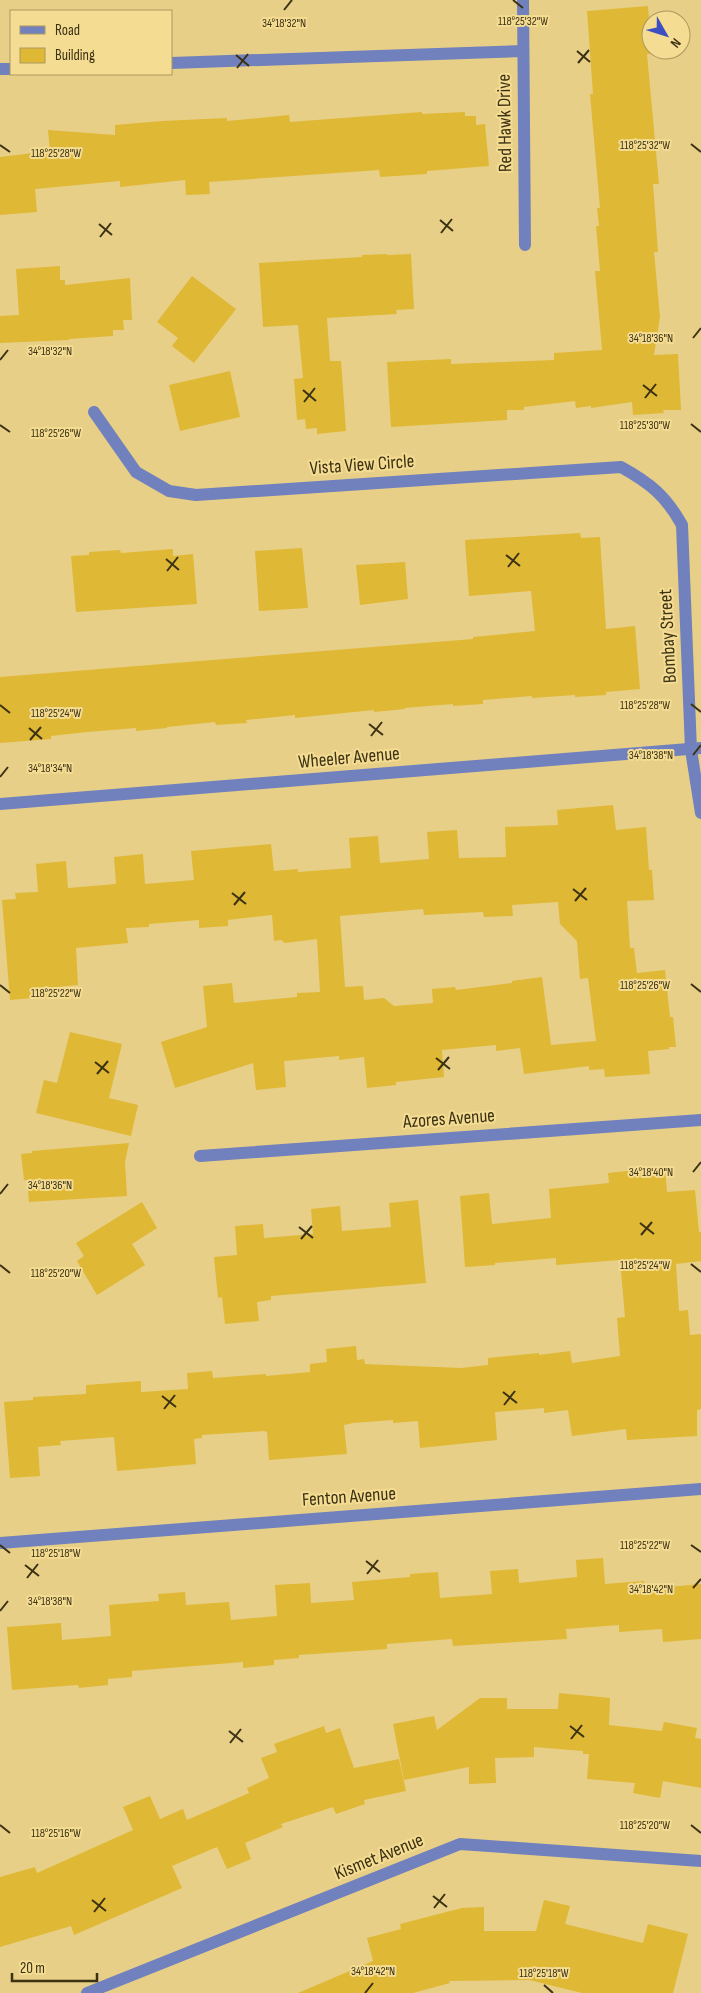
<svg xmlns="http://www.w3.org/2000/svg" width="701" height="1993" font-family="'Sofia Sans Condensed',sans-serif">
	<rect width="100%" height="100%" fill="#e8cf87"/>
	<!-- building -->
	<g fill="#dfb835" fill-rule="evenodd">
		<polygon points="648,6 652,54 647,54 659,184 653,184 658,252 654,252 660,317 654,355 678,354 681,410 663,410 664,413 633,415 632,402 591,408 591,406 576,408 575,401 524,407 524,410 507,410 507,420 391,427 387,362 451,359 451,364 554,360 554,353 602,350 595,271 600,271 596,226 599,226 597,208 600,208 590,94 593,94 587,11"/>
		<polygon points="422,112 422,114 465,112 465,116 476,116 476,125 485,124 489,166 427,171 427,174 380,177 379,170 209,182 210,194 186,195 185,180 120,187 120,181 35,189 37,212 0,215 0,157 50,151 48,130 115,135 115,125 162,121 227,118 227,121 289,115 290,122"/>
		<polygon points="387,254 387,255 411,254 414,309 396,310 397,314 327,318 330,361 341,361 346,431 317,434 317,428 306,429 305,419 297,420 294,379 303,378 298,325 263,327 259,263 362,257 362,255"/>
		<polygon points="60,266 60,280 65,280 65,285 130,278 132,320 123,320 124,330 113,330 113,336 69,339 69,340 0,343 0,316 19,315 16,269"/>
		<polygon points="192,276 236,309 194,363 172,346 178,338 157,322"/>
		<polygon points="230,371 240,417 180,431 169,385"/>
		<polygon points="580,533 581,538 600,537 606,629 635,626 640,689 606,692 606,695 575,697 575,695 532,698 532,696 483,700 483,704 453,706 453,704 404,708 405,709 374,712 374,710 295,718 295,715 246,720 247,723 216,725 215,722 167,727 167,728 136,731 136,728 87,732 51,736 51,739 0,743 0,677 473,639 473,637 535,631 531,591 469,596 465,540"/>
		<polygon points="302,548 308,608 259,611 255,551"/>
		<polygon points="173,549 173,556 193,554 197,604 76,612 71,556 89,555 89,552 120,550 121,553"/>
		<polygon points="405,562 408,599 360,605 356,565"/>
		<path d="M613 805 616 830 646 827 649 870H652L654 900 627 901 630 948H634L637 973 665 970 670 1017H673L676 1047H669V1049L648 1051 650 1074 605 1077 604 1069 589 1070V1066L524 1074 520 1048 496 1051V1045L442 1050 444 1077 396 1082V1085L367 1088 364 1057 339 1060V1056L284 1061 286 1087 256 1090 253 1063 175 1088 161 1042 207 1027 203 986 232 983 234 1003 297 997V993L320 992 317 939 285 943 281 940 274 941 272 915 228 920V926L199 928V920L149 924V927L126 928 128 943 76 948 78 985 57 987 58 996 10 1000 2 900 16 899 15 893 38 892 36 864 66 861 68 888 116 884 114 857 143 854 145 884 194 880 191 851 271 844 274 871 298 869V872L351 868 349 838 378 836 380 863 429 859 427 832 457 830 459 858 506 857 505 827 558 825 557 810ZM558 902 560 924 577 941 580 979 588 978 596 1041 551 1045 542 977 512 981V983L456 990 455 987 432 989 433 1003 394 1006 384 998 364 1000 363 986 345 987 340 916 423 909 424 915 483 912 484 917 513 916 512 905Z"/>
		<polygon points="70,1032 122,1044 109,1098 138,1105 131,1136 36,1113 44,1080 57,1083"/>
		<polygon points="129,1143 125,1162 127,1196 29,1202 27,1180 24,1180 21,1154 32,1153 32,1151"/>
		<polygon points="665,1167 667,1192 695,1190 699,1232 701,1232 701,1261 676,1264 679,1311 688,1310 690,1335 701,1334 701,1409 697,1410 697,1436 627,1440 626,1429 572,1436 568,1410 544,1413 544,1408 495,1412 497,1440 420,1448 418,1421 393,1423 393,1420 353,1423 344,1425 347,1454 269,1460 267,1432 264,1431 202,1435 202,1438 194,1439 196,1464 117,1471 114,1437 60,1441 61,1445 38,1447 40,1476 10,1478 4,1402 33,1400 33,1397 86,1394 86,1385 141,1381 141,1392 188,1389 187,1373 212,1371 213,1378 266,1374 266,1376 310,1372 310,1364 327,1362 326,1349 356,1346 357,1360 364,1359 365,1364 461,1368 488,1365 488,1358 539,1353 539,1355 570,1351 572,1363 620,1356 617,1318 625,1317 620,1260 556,1265 556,1258 495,1263 495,1265 465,1267 460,1196 489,1193 492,1224 551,1218 549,1189 609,1183 608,1173"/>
		<polygon points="418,1200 426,1283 271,1296 271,1300 257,1302 259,1321 225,1324 222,1297 218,1298 214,1257 237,1255 235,1226 263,1224 264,1238 313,1234 311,1209 340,1206 342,1231 391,1227 389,1203"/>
		<polygon points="142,1202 157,1228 132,1244 145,1265 97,1295 77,1261 84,1256 76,1243"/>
		<polygon points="603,1558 605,1584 644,1581 645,1589 701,1584 701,1639 663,1642 662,1629 619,1632 619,1625 566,1629 567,1639 453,1646 452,1639 387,1644 387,1649 299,1655 299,1658 274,1660 274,1665 243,1668 243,1662 132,1671 132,1677 108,1679 108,1685 79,1688 78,1685 12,1690 7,1627 61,1623 62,1640 111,1636 109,1605 159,1601 158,1594 185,1592 186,1605 229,1602 231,1620 277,1616 275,1585 310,1583 311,1603 354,1600 352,1582 410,1577 410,1574 438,1572 440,1598 492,1594 490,1571 518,1569 519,1583 577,1577 576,1560"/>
		<polygon points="559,1693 610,1698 609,1725 662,1731 664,1722 697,1728 695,1738 701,1739 701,1788 663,1781 660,1798 633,1793 635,1783 587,1779 589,1754 583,1754 583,1751 534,1747 534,1757 495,1758 496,1783 469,1784 469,1767 404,1780 393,1724 434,1716 437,1730 480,1698 507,1698 507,1709 558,1709"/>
		<polygon points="324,1726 326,1733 340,1728 354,1768 399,1759 406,1791 364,1800 365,1804 336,1814 333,1807 281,1824 283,1827 245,1843 251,1859 227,1869 217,1847 172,1866 182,1888 74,1935 71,1926 0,1947 0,1877 35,1867 37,1873 133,1830 123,1807 150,1796 160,1819 183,1809 187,1820 249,1793 247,1788 269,1778 261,1758 277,1752 274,1744"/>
		<polygon points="544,1900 570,1906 565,1924 643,1943 648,1924 688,1934 673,1993 582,1993 529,1980 449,1981 450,1983 413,1993 298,1993 373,1961 367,1938 401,1929 400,1924 462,1908 484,1907 484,1931 536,1931"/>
	</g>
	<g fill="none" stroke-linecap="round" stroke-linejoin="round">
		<!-- minor -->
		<g stroke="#7081bd" stroke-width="12">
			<polyline points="523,0 525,245"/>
			<polyline points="171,63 523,51"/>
			<polyline points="0,69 11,69"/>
			<path d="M94 412 136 472 169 491 196 495 621 467C650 483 666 496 682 525L691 750 701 813"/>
			<polyline points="0,804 701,748"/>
			<polyline points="200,1156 701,1120"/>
			<polyline points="0,1543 701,1489"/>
			<polyline points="87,1993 460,1844 701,1861"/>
		</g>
	</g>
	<!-- ticks -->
	<path fill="none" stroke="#3b3113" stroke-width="2" d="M513 0 523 8M284 10 292 0M577 51 590 62M236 55 249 66M578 63 589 50M237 68 248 54M691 144 701 152M0 145 10 152M440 220 453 231M99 224 112 235M441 233 452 219M100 237 111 223M693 338 701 328M0 360 8 350M643 385 657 396M303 390 316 401M645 398 656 384M304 402 315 388M691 424 701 432M0 425 10 432M506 555 520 566M166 559 179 570M508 567 519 553M167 571 178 557M691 704 701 712M0 705 10 713M369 724 383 735M29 728 42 739M371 736 382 722M30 740 41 727M693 755 701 745M0 777 8 767M573 889 587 900M232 893 246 904M575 901 586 888M234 905 245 892M691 984 701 992M0 985 10 993M436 1058 450 1069M95 1062 109 1073M438 1070 449 1057M97 1074 108 1061M693 1172 701 1162M0 1194 8 1184M640 1223 654 1234M299 1227 313 1238M641 1235 652 1222M301 1239 312 1226M691 1264 701 1272M0 1265 10 1273M503 1392 517 1403M162 1396 176 1407M504 1405 515 1391M164 1409 175 1395M0 1545 10 1553M691 1545 701 1552M366 1561 380 1572M25 1565 39 1576M367 1574 378 1560M27 1578 38 1564M693 1588 701 1579M0 1611 8 1601M570 1726 584 1737M229 1731 243 1742M571 1739 582 1725M230 1743 241 1729M0 1825 10 1833M691 1825 701 1833M433 1896 447 1907M92 1900 106 1911M434 1908 445 1894M94 1912 105 1898M544 1985 553 1993M365 1993 373 1983"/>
	<g text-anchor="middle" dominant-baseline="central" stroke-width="4" stroke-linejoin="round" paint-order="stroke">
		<!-- street labels -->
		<g font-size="19" fill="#3b3113" stroke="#f5dc93">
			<text transform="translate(505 123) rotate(-91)">Red Hawk Drive</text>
			<text transform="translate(362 465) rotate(-4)">Vista View Circle</text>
			<text transform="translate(668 636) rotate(-93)">Bombay Street</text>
			<text transform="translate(349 758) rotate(-5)">Wheeler Avenue</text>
			<text transform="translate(449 1119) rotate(-4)">Azores Avenue</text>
			<text transform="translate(349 1497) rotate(-4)">Fenton Avenue</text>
			<text transform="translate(379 1857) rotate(-22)">Kismet Avenue</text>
		</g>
	</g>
	<g font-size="12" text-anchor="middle" fill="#3b3113" stroke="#f5dc93" stroke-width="4" stroke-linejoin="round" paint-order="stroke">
		<text x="523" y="25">118°25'32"W</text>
		<text x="284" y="27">34°18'32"N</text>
		<text x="645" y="149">118°25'32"W</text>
		<text x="56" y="157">118°25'28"W</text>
		<text x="651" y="342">34°18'36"N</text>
		<text x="50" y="355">34°18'32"N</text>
		<text x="645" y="429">118°25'30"W</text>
		<text x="56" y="437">118°25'26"W</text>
		<text x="645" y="709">118°25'28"W</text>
		<text x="56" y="717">118°25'24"W</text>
		<text x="651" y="759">34°18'38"N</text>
		<text x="50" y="772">34°18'34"N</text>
		<text x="645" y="989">118°25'26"W</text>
		<text x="56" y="997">118°25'22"W</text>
		<text x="651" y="1176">34°18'40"N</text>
		<text x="50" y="1189">34°18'36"N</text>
		<text x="645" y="1269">118°25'24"W</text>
		<text x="56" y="1277">118°25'20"W</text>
		<text x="645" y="1549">118°25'22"W</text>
		<text x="56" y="1557">118°25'18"W</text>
		<text x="651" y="1593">34°18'42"N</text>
		<text x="50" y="1605">34°18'38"N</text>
		<text x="645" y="1829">118°25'20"W</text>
		<text x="56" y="1837">118°25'16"W</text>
		<text x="373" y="1975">34°18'42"N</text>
		<text x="544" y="1977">118°25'18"W</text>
	</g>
	<!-- legend -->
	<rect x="10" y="10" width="162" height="65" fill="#f5dc93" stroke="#ab9860"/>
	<rect x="20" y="26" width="25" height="8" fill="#7081bd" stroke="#ab9860"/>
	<text x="55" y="35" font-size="15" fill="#3b3113">Road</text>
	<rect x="20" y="48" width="25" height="15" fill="#dfb835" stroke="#ab9860"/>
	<text x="55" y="60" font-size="15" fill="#3b3113">Building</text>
	<!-- north arrow -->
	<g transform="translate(666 35) rotate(129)"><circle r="24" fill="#f5dc93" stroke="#ab9860"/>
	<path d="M0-4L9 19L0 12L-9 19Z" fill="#3c4ec1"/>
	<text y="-8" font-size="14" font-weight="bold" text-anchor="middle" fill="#3b3113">N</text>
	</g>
	<!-- scale -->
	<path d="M12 1973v8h85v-8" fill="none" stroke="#3b3113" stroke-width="2.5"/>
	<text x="20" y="1973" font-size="15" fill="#3b3113" stroke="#f5dc93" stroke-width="4" paint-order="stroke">20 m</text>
</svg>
